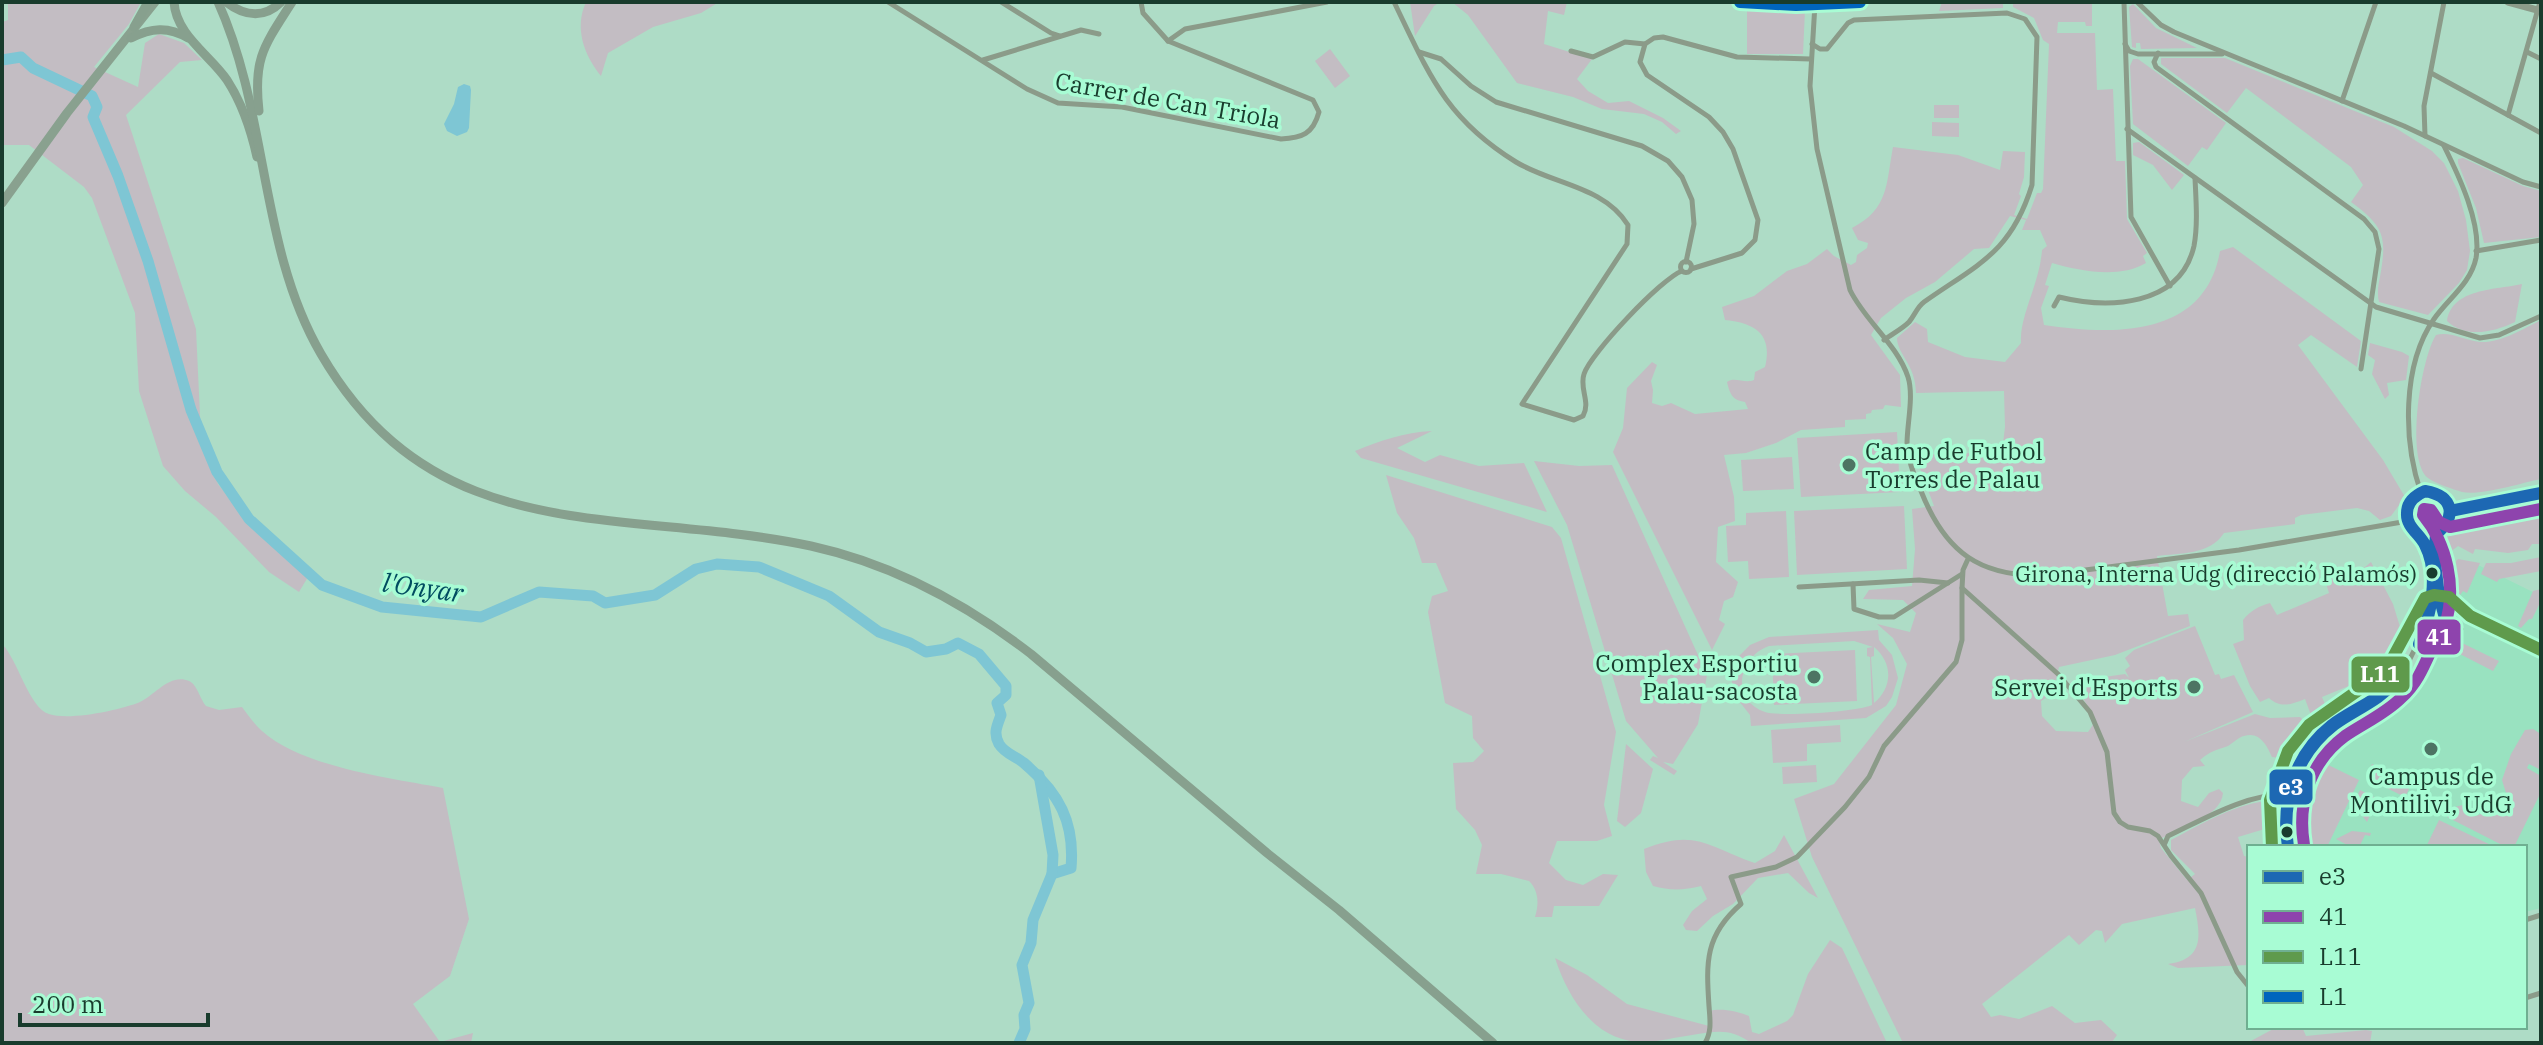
<svg xmlns="http://www.w3.org/2000/svg" width="2543" height="1045" font-family="'IBM Plex Serif',serif">
	<rect width="100%" height="100%" fill="#aedcc6"/>
	<!-- built -->
	<polygon fill="#99e2c0" points="2457,561 2478,565 2541,596 2541,908 2525,912 2525,847 2295,847 2294,815 2310,762 2332,736 2372,712 2401,689 2412,673 2427,645 2436,636 2455,634 2459,624 2450,610"/>
	<!-- green -->
	<g fill="#c3bdc3" fill-rule="evenodd">
		<polygon points="8,2 141,2 129,24 94,67 138,87 145,43 159,34 184,43 202,60 180,62 126,115 196,329 201,437 218,484 256,532 308,577 299,592 269,572 216,517 185,491 163,466 139,391 135,313 92,198 84,187 29,145 2,145 2,22 8,20"/>
		<path d="M586 2H719L701 13 653 27 608 53 601 76C584 55 574 28 586 2Z"/>
		<polygon points="1410,2 1440,2 1434,6 1415,36"/>
		<polygon points="1452,2 1567,2 1564,15 1548,11 1544,44 1592,59 1577,79 1588,91 1608,103 1629,101 1663,118 1681,131 1676,134 1662,122 1644,114 1602,109 1573,97 1517,83 1468,15"/>
		<polygon points="1942,2 2007,2 2003,2 2003,8 1939,11"/>
		<path d="M2013 2H2092V26H2086L2085 22H2058L2057 33H2095L2097 90 2113 89 2116 161H2125L2127 219 2147 253 2143 256 2146 263C2119 279 2080 271 2052 263L2045 285 2049 286 2041 308 2044 325C2111 335 2205 339 2220 251L2233 247 2361 341 2357 367 2311 335 2298 345 2383 460 2405 497 2391 516 2380 520 2369 511 2357 508 2301 515 2295 518V524L2224 533C2210 555 2180 553 2157 556L2168 616 2188 614 2190 626 2115 655 2059 667 2052 694 2041 701 2042 716 2056 731 2088 732 2096 720 2084 700 2070 682 2125 674 2129 678 2125 670 2130 666 2125 658 2134 650 2195 626 2215 675 2219 674 2221 679 2234 675 2253 712 2184 742 2255 714 2270 718 2300 717 2314 731C2299 749 2298 761 2272 757 2267 746 2260 731 2244 736 2239 737 2233 743 2228 746 2216 750 2209 752 2200 760L2205 766 2193 767 2182 780 2181 801 2198 807 2209 793 2219 789 2223 793C2221 818 2178 828 2159 840L2161 848 2187 880 2195 874 2171 850V840C2199 825 2242 800 2274 801L2278 805V825L2238 837 2244 856 2249 857 2248 965 2178 968 2168 964C2203 959 2201 938 2195 908L2122 924 2105 943 2102 931 2096 930 2079 945 2069 935 1982 1004 1991 1017 2000 1015 2019 1019 2052 1006 2075 1023 2101 1020 2117 1035 2112 1042 1903 1043 1812 857 1794 799 1834 784 1896 705 1907 664 1893 638 1877 624 1910 632 1916 613 1903 600 1863 599 1869 590 1912 586 1915 549 1912 509 1934 506 1915 455 2002 452 2005 427 2004 391 1916 393C1916 365 1897 354 1897 338L1915 322 1927 329 1928 342 1965 357 2005 362 2021 343C2019 316 2040 283 2042 250L2047 246 2040 230H2022L2026 220 2010 216 1989 248 1974 249 1935 282 1906 298 1881 318 1871 335 1900 375 1901 407 1885 405 1883 409 1872 410 1871 413 1866 414V419L1845 420V427L1801 430 1776 443 1746 453 1724 455 1734 497 1735 521 1718 527 1716 562 1738 582 1733 597 1724 601 1719 620 1725 624 1712 650 1613 452 1623 428 1627 388 1652 362 1657 365 1651 381 1653 390 1652 403 1662 406 1671 403 1695 414 1748 409 1745 402C1732 400 1730 394 1727 382 1734 376 1745 384 1754 380L1755 372 1765 367C1773 334 1755 323 1725 320L1722 307 1754 296 1787 271 1807 264 1827 249 1834 256 1851 265 1856 262 1857 255 1867 248 1868 243 1858 240 1852 228C1889 209 1886 184 1893 147L1958 155 2000 170 2003 151 2025 152 2024 177 2019 194 2021 196 2014 215 2027 219 2037 193H2041L2043 189 2049 44 2043 40 2034 18 2013 7Z"/>
		<polygon points="2133,4 2156,28 2197,48 2141,49 2140,43 2136,43 2136,48 2132,47 2129,7"/>
		<polygon points="1747,8 1805,10 1803,54 1747,54"/>
		<polygon points="1330,49 1350,76 1335,88 1315,61"/>
		<path d="M2161 58H2225L2394 127 2432 151 2444 163 2458 191 2466 220 2470 251 2467 270 2459 283 2428 315 2379 302C2377 294 2378 286 2380 277 2387 237 2385 227 2351 202L2363 185 2351 167 2246 88 2227 113 2161 64Z"/>
		<polygon points="2133,59 2138,59 2226,123 2207,150 2202,147 2188,166 2133,124 2130,66"/>
		<rect x="1934" y="105" width="25" height="13"/>
		<polygon points="1932,122 1959,123 1959,137 1932,136"/>
		<polygon points="2139,142 2184,175 2172,190 2153,165 2133,155 2133,143"/>
		<polygon points="2463,158 2523,186 2541,191 2541,237 2484,243 2476,208 2458,163 2458,159"/>
		<path d="M2522 284 2515 322C2494 332 2466 339 2447 321 2452 288 2496 290 2522 284Z"/>
		<path d="M2541 320V479C2521 483 2481 496 2462 492 2453 489 2436 484 2428 478 2405 459 2421 358 2436 335 2450 331 2466 341 2480 342 2501 343 2523 329 2541 320Z"/>
		<polygon points="2370,343 2402,352 2409,356 2406,380 2387,383 2389,395 2385,399 2372,374 2375,360 2368,355"/>
		<path d="M1432 431 1397 448 1425 462 1440 455 1479 466 1524 463 1547 512 1361 458 1355 451C1380 441 1404 432 1432 431Z"/>
		<polygon points="1897,432 1900,492 1801,497 1797,438"/>
		<polygon points="1792,457 1794,489 1743,491 1741,460"/>
		<polygon points="1534,461 1579,466 1612,465 1707,675 1698,724 1673,764 1663,762 1677,771 1674,775 1650,760 1653,756 1658,758 1626,721 1567,525"/>
		<path d="M1386 475 1552 527 1561 538 1616 732 1604 805 1612 836 1597 841H1557L1549 863 1566 880 1583 885 1603 874 1618 875 1599 906H1554L1552 917H1535C1539 904 1539 891 1529 881L1501 874H1476L1482 845 1475 830 1456 809 1453 763 1473 762 1484 751 1473 738 1472 716 1445 703 1428 612 1432 596 1448 591 1436 563H1422L1414 538 1397 513Z"/>
		<circle cx="2429" cy="513" r="18"/>
		<path d="M2541 503V544H2532L2528 550 2508 553 2475 549 2473 554 2458 546 2449 553 2445 574H2443L2442 543C2453 534 2459 522 2472 517Z"/>
		<polygon points="1904,506 1907,569 1797,575 1794,511"/>
		<polygon points="1786,511 1789,577 1749,579 1748,561 1728,562 1726,526 1746,525 1746,513"/>
		<polygon points="2541,557 2541,571 2499,579 2497,582 2481,574 2486,563 2511,563"/>
		<polygon points="2458,559 2480,563 2467,593 2463,591 2449,609 2448,595 2456,561"/>
		<path d="M2371 562 2393 604 2405 643 2393 645C2393 660 2385 664 2372 671L2379 685 2362 695 2356 683 2322 697 2327 709 2311 715 2305 699C2292 704 2281 709 2269 698L2260 702 2250 686 2233 644 2244 640 2243 620C2250 611 2259 606 2270 603L2277 615 2329 593 2325 580 2345 572 2358 573Z"/>
		<polygon points="2541,589 2541,601 2532,619 2529,619 2521,628 2518,626 2533,591"/>
		<polygon points="2461,615 2504,636 2502,641 2461,621 2458,619"/>
		<path d="M1878 630 1879 640 1892 655 1898 678 1892 697 1886 706 1866 718 1751 726 1750 715 1735 696 1731 677 1736 659 1750 645 1769 637ZM1854 641 1873 647 1867 648V656L1870 657 1872 705C1857 712 1779 717 1765 712 1730 700 1738 657 1769 646ZM1874 647C1893 663 1893 687 1874 703L1871 657 1874 656Z"/>
		<polygon points="2458,641 2499,661 2493,671 2454,651"/>
		<path d="M2 644C18 660 29 708 49 714 69 721 121 710 140 702 155 695 170 673 189 681 197 684 200 699 206 706L219 710 242 707C248 715 254 724 262 731 302 767 390 778 443 788L469 919 450 976 413 1004 440 1042 473 1033 471 1043H2Z"/>
		<polygon points="1855,650 1857,701 1774,705 1772,654"/>
		<polygon points="1840,725 1841,742 1807,744 1807,761 1773,763 1771,730"/>
		<polygon points="2533,729 2541,734 2541,770 2529,764 2527,768 2541,776 2541,792 2514,847 2506,847 2447,817 2455,807 2466,804 2476,816 2493,809 2506,793 2502,780 2511,754 2525,730"/>
		<polygon points="1626,744 1653,769 1641,813 1625,827 1617,821"/>
		<path d="M2312 757 2359 780 2327 847H2314L2294 837C2290 808 2296 781 2312 757Z"/>
		<polygon points="2372,764 2412,783 2405,797 2366,778"/>
		<polygon points="1816,765 1817,782 1783,784 1782,767"/>
		<polygon points="2360,790 2378,799 2374,808 2371,807 2368,811 2371,813 2367,822 2353,804"/>
		<polygon points="2439,820 2495,847 2426,847"/>
		<polygon points="2352,831 2371,833 2370,836 2365,835 2359,847 2351,847 2336,839"/>
		<path d="M1784 835 1818 898 1809 893 1788 873 1758 878 1733 904 1713 916 1697 931 1686 930 1683 925 1692 911 1707 899 1701 886C1684 890 1671 891 1653 886L1646 872 1644 849C1696 828 1708 847 1755 863L1775 851Z"/>
		<path d="M1830 940 1842 948 1887 1043H1751C1731 1028 1716 1031 1692 1035 1676 1037 1659 1042 1643 1042 1595 1042 1568 998 1555 958L1587 975 1627 1004 1709 1026V1011C1721 1008 1737 1011 1749 1016L1752 1032 1759 1034 1787 1021 1793 1015 1808 974Z"/>
		<polygon points="2277,1027 2302,1027 2306,1036 2366,1030 2372,1031 2370,1043 2247,1043"/>
	</g>
	<!-- water -->
	<polygon fill="#7ec6d4" points="464,84 470,86 471,90 469,128 467,132 457,136 447,131 444,124 454,104 458,87"/>
	<g fill="none" stroke-linecap="round" stroke-linejoin="round">
		<!-- river -->
		<g stroke="#7ec6d4" stroke-width="11">
			<path d="M2 60 21 57 33 68 92 96 97 107 93 117 118 176 148 261 191 410 217 472 249 519 322 585 382 607 481 617 539 592 593 596 605 603 655 595 696 569 717 564 759 567 829 596 879 632 910 643 926 652 946 649 958 643 979 654 1006 686V695L997 703 1001 715C997 726 993 733 999 744 1005 754 1016 756 1024 763 1059 793 1075 822 1071 868L1052 874 1033 920 1031 943 1022 965 1029 1003 1024 1015 1025 1029 1019 1043"/>
			<polyline points="1039,775 1053,855 1052,874"/>
		</g>
		<!-- minor -->
		<g stroke="#8b9b89" stroke-width="5">
			<path d="M888 2 1027 89 1058 103 1122 107 1281 139C1302 138 1313 134 1319 112L1313 100 1168 41 1143 13 1141 2"/>
			<polyline points="1001,2 1051,33 1060,36"/>
			<path d="M1394 2C1429 74 1445 118 1516 162 1552 184 1604 186 1628 225L1627 244 1522 404 1574 420 1583 416C1591 402 1579 389 1584 374 1590 354 1662 278 1682 271"/>
			<polyline points="2124,2 2131,217 2170,286"/>
			<polyline points="2137,2 2161,25 2174,32 2404,126 2523,182 2541,187"/>
			<path d="M1815 4 1810 86 1817 149 1850 290C1865 321 1897 344 1908 377 1914 396 1907 424 1907 444 1908 461 1914 476 1921 491 1945 552 1980 578 2047 575L2239 550 2408 521"/>
			<polyline points="1168,41 1185,29 1327,2"/>
			<path d="M1812 44 1820 49H1827L1848 23 1854 20 2007 13 2025 19 2037 37 2032 185C2011 253 1978 264 1924 302 1917 307 1915 315 1909 322 1902 329 1892 334 1884 340"/>
			<polyline points="2125,44 2129,51 2138,54 2222,54"/>
			<polyline points="1571,51 1593,57 1625,42 1645,44"/>
			<polyline points="1419,52 1441,59 1471,86 1496,102 1642,146 1668,161 1682,177 1692,200 1694,224 1686,262"/>
			<polyline points="2527,52 2541,59"/>
			<polyline points="2158,53 2154,62 2156,67 2364,219 2375,232 2379,249 2361,369"/>
			<polyline points="983,60 1081,30 1099,34"/>
			<polyline points="2431,73 2541,133"/>
			<polyline points="2342,101 2376,2"/>
			<polyline points="2508,115 2540,2"/>
			<polyline points="2127,129 2376,307 2480,338 2499,335 2541,316"/>
			<polyline points="2425,136 2424,106 2444,2"/>
			<polyline points="2476,251 2541,240"/>
			<circle cx="1686" cy="267" r="5.5"/>
			<polyline points="1691,269 1742,253 1755,240 1758,220 1733,149 1723,132 1709,117 1647,75 1640,62 1645,44 1654,38 1663,37 1737,57 1810,59"/>
			<path d="M2054 306 2059 297C2108 309 2180 307 2194 246 2198 225 2196 200 2195 178"/>
			<circle cx="2428" cy="513" r="22"/>
			<path d="M2421 493C2403 441 2402 365 2434 319 2448 299 2471 283 2476 258 2482 224 2459 176 2444 146"/>
			<polyline points="2450,511 2541,493"/>
			<path d="M2419 533C2435 560 2431 592 2430 622"/>
			<polyline points="2436,534 2434,555 2441,611"/>
			<polyline points="1968,559 1963,570 1962,588 2058,674 2090,712 2107,752 2114,813 2120,822 2128,827 2150,831 2158,836 2171,856 2201,893 2237,972 2249,987"/>
			<polyline points="1853,584 1854,609 1879,617 1894,617 1962,574"/>
			<polyline points="1799,587 1919,580 1948,583"/>
			<polyline points="2441,611 2461,629"/>
			<polyline points="2419,644 2444,625 2446,617"/>
			<path d="M2165 843 2168 836C2204 819 2246 794 2287 794"/>
			<path d="M2288 847C2277 800 2297 750 2337 723 2356 710 2376 702 2393 685 2410 667 2415 642 2430 622"/>
			<polyline points="2525,920 2541,915"/>
			<polyline points="2525,998 2541,993"/>
			<path d="M1705 1043C1712 1031 1710 1020 1709 1006 1706 962 1705 935 1741 904L1731 877 1776 867 1797 857 1845 807 1869 777 1884 746 1956 662 1962 640V588"/>
		</g>
		<!-- tertiary -->
		<g stroke="#8b9b89" stroke-width="7">
			<polyline points="1740,2 1796,5 1860,2"/>
			<polyline points="2508,2 2541,11"/>
		</g>
		<!-- primary -->
		<polyline stroke="#89a18f" stroke-width="9" points="2,203 67,113 155,2"/>
		<!-- trunk -->
		<g stroke="#87a08e" stroke-width="9">
			<path d="M174 2C176 35 210 55 227 80 242 103 251 130 257 157"/>
			<path d="M218 2C269 115 259 248 321 354 437 553 622 506 811 546 893 564 965 603 1031 654L1267 853 1339 910 1493 1043"/>
			<path d="M226 2C244 16 264 19 281 2"/>
			<polyline points="134,27 148,2"/>
			<path d="M131 38C151 28 168 26 188 38"/>
			<path d="M259 111C253 58 264 46 292 2"/>
		</g>
		<defs>
			<g id="bus-1">
				<path d="M2425 491C2454 496 2457 517 2436 534 2433 565 2437 592 2446 622L2419 644C2431 615 2440 574 2425 545 2420 534 2406 527 2407 513 2407 502 2416 495 2425 491Z"/>
				<polyline points="2450,511 2541,493"/>
				<path d="M2389 688 2378 697C2364 707 2349 714 2335 724 2296 754 2281 799 2288 847 2281 801 2294 755 2332 725 2351 711 2372 703 2389 688Z"/>
			</g>
			<path id="bus-2" d="M2304 845C2297 803 2310 762 2345 736 2364 723 2385 714 2401 698 2417 684 2424 666 2433 646 2437 639 2442 633 2445 625 2457 588 2447 544 2423 515L2424 509 2431 510 2439 522 2450 527 2541 509"/>
			<polyline id="bus-3" points="2272,847 2270,800 2288,751 2309,725 2380,675 2392,659 2425,598 2434,595 2449,597 2470,616 2541,650"/>
			<polyline id="bus-4" points="1740,2 1796,5 1860,2"/>
		</defs>
		<!-- bus-1 casing -->
		<use href="#bus-1" stroke="#a8fcd4" stroke-width="18"/>
		<!-- bus-2 casing -->
		<use href="#bus-2" stroke="#a8fcd4" stroke-width="18"/>
		<!-- bus-3 casing -->
		<use href="#bus-3" stroke="#a8fcd4" stroke-width="18"/>
		<!-- bus-4 casing -->
		<use href="#bus-4" stroke="#a8fcd4" stroke-width="18"/>
		<!-- bus-1 -->
		<use href="#bus-1" stroke="#1d68b3" stroke-width="12"/>
		<!-- bus-2 -->
		<use href="#bus-2" stroke="#8e44ad" stroke-width="12"/>
		<!-- bus-3 -->
		<use href="#bus-3" stroke="#5f9a4c" stroke-width="12"/>
		<!-- bus-4 -->
		<use href="#bus-4" stroke="#0065bd" stroke-width="12"/>
	</g>
	<!-- markers -->
	<g fill="#4d7463" stroke="#a8fcd4" stroke-width="3">
		<circle cx="1849" cy="465" r="8"/>
		<circle cx="1814" cy="677" r="8"/>
		<circle cx="2194" cy="687" r="8"/>
		<circle cx="2431" cy="749" r="8"/>
	</g>
	<g fill="#193c2d" stroke="#a8fcd4" stroke-width="3">
		<circle cx="2432" cy="573" r="7"/>
		<circle cx="2287" cy="832" r="7"/>
	</g>
	<g text-anchor="middle" dominant-baseline="central" stroke-width="7" stroke-linejoin="round" paint-order="stroke">
		<!-- bus labels -->
		<g font-size="22" fill="#193c2d" stroke="#a8fcd4" text-anchor="end">
			<text x="2417" y="573">Girona, Interna Udg (direcció Palamós)</text>
		</g>
		<!-- street labels -->
		<g font-size="24" fill="#193c2d" stroke="#a8fcd4">
			<text transform="translate(1168 100) rotate(10)">Carrer de Can Triola</text>
		</g>
		<!-- poi labels -->
		<g font-size="24" fill="#193c2d" stroke="#a8fcd4" text-anchor="end">
			<text x="1865" y="451" text-anchor="start">Camp de Futbol<tspan x="1865" dy="28">Torres de Palau</tspan></text>
			<text x="1798" y="663">Complex Esportiu<tspan x="1798" dy="28">Palau-sacosta</tspan></text>
			<text x="2178" y="687">Servei d'Esports</text>
			<text x="2431" y="776" text-anchor="middle">Campus de<tspan x="2431" dy="28">Montilivi, UdG</tspan></text>
		</g>
		<!-- water labels -->
		<g font-size="26" font-style="italic" fill="#004c60" stroke="#a8fcd4">
			<text transform="translate(423 587) rotate(8)">l'Onyar</text>
		</g>
	</g>
	<g stroke="#a8fcd4" stroke-width="3">
		<rect x="2416" y="618" width="46" height="38" rx="8" fill="#8e44ad"/>
		<rect x="2350" y="655" width="61" height="39" rx="8" fill="#5f9a4c"/>
		<rect x="2268" y="768" width="46" height="38" rx="8" fill="#1d68b3"/>
	</g>
	<g font-size="22" text-anchor="middle" font-weight="bold" fill="#fff">
		<text x="2439" y="645">41</text>
		<text x="2380" y="682">L11</text>
		<text x="2291" y="795">e3</text>
	</g>
	<!-- border -->
	<rect width="2543" height="1045" fill="none" stroke="#193c2d" stroke-width="8"/>
	<!-- legend -->
	<rect x="2247" y="845" width="280" height="184" fill="#a8fcd4" stroke="#6faf91" stroke-width="2"/>
	<rect x="2263" y="871" width="40" height="12" fill="#1d68b3" stroke="#6faf91" stroke-width="2"/>
	<text x="2319" y="885" font-size="24" fill="#193c2d">e3</text>
	<rect x="2263" y="911" width="40" height="12" fill="#8e44ad" stroke="#6faf91" stroke-width="2"/>
	<text x="2319" y="925" font-size="24" fill="#193c2d">41</text>
	<rect x="2263" y="951" width="40" height="12" fill="#5f9a4c" stroke="#6faf91" stroke-width="2"/>
	<text x="2319" y="965" font-size="24" fill="#193c2d">L11</text>
	<rect x="2263" y="991" width="40" height="12" fill="#0065bd" stroke="#6faf91" stroke-width="2"/>
	<text x="2319" y="1005" font-size="24" fill="#193c2d">L1</text>
	<!-- scale -->
	<path d="M20 1013v12h188v-12" fill="none" stroke="#193c2d" stroke-width="4"/>
	<text x="32" y="1013" font-size="24" fill="#193c2d" stroke="#a8fcd4" stroke-width="6" paint-order="stroke">200 m</text>
</svg>
